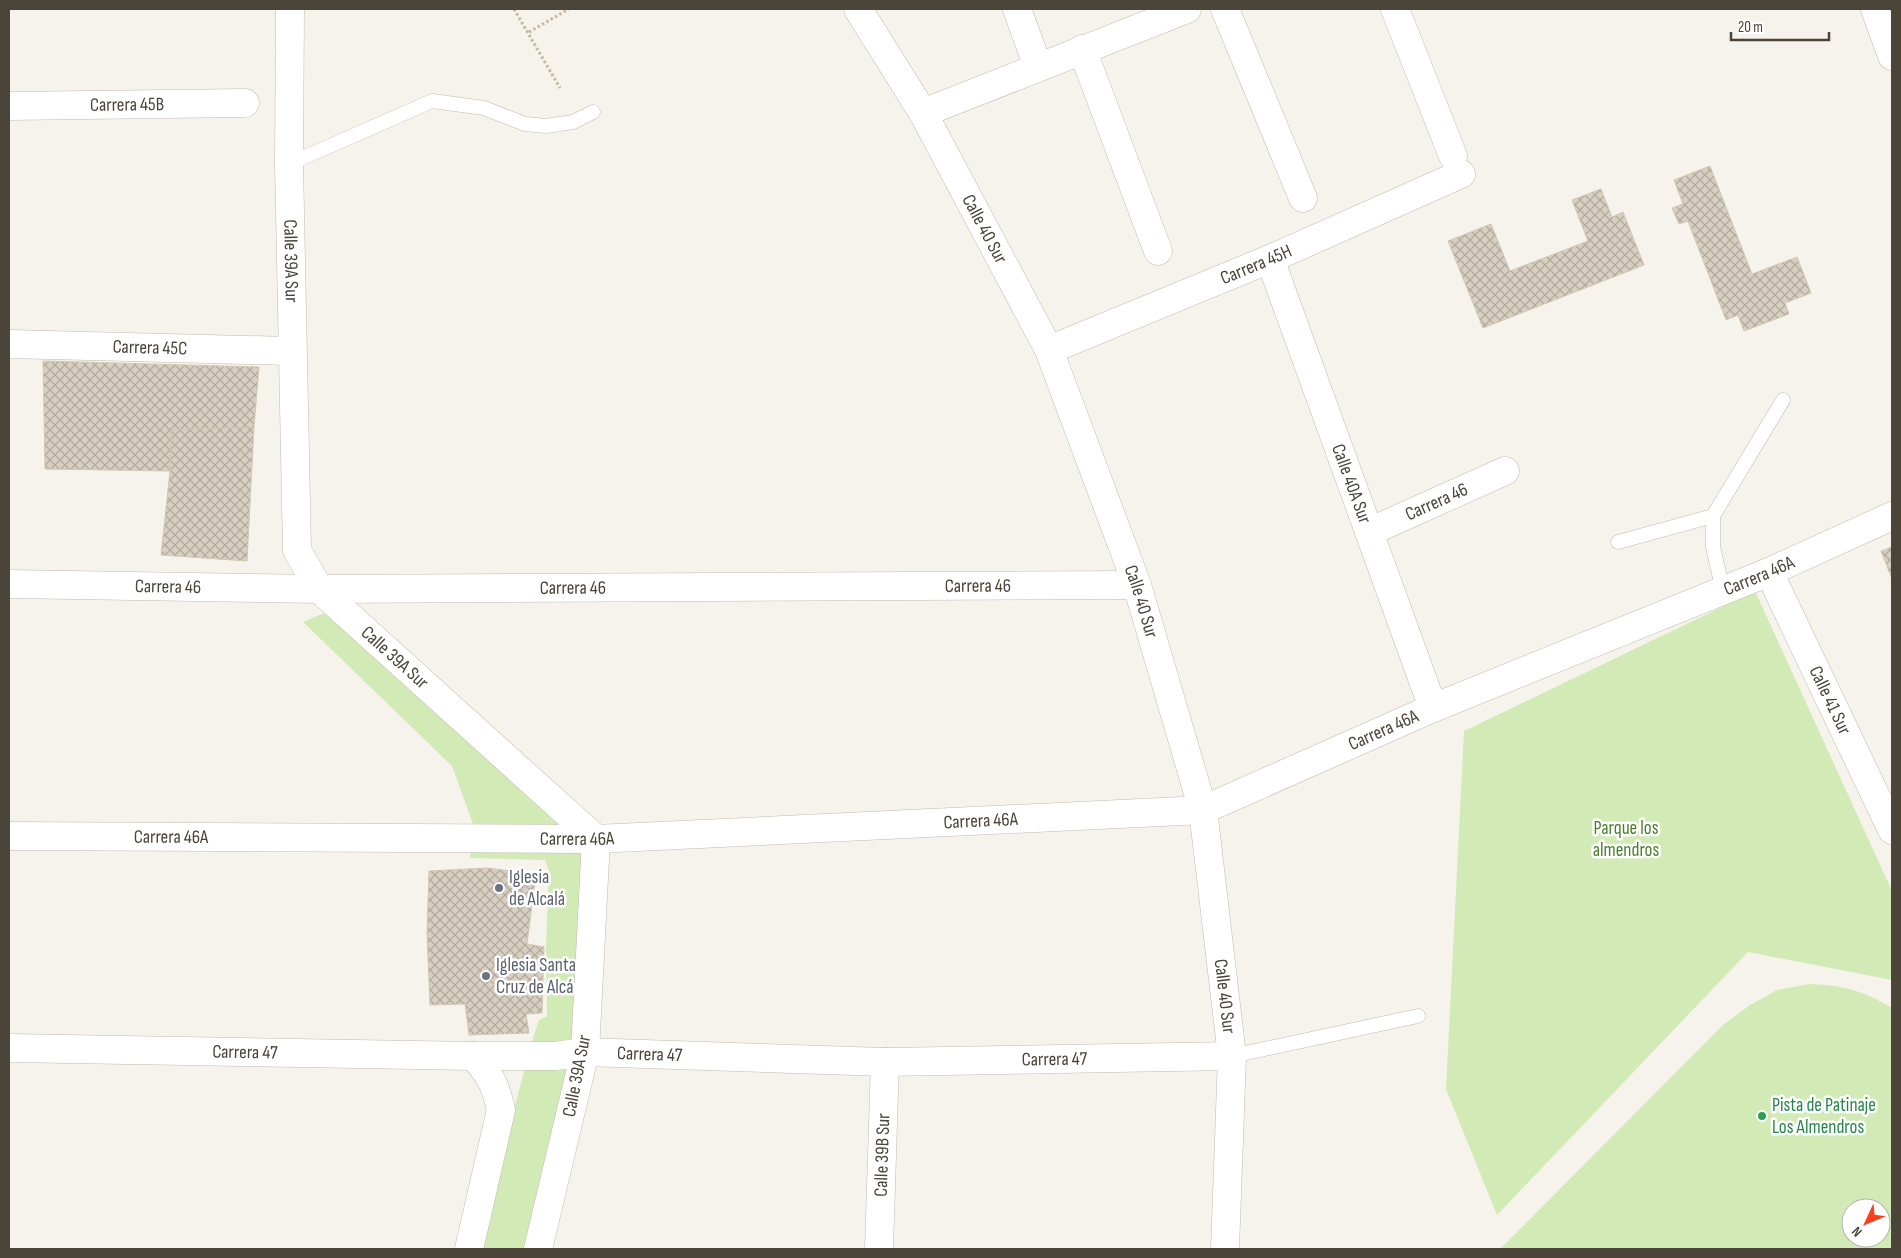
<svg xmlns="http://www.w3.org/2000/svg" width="1901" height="1258" font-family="'Sofia Sans Condensed',sans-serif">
	<defs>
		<pattern id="building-cross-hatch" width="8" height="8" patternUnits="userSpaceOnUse" patternTransform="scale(1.25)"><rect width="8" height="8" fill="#d8cfc1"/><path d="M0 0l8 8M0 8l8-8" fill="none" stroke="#b1aa9e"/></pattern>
	</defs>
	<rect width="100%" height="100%" fill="#f6f3ec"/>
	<!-- green -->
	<g fill="#d2eab5" fill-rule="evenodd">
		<polygon points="1755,591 1892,891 1892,980 1748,952 1497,1215 1446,1089 1464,731"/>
		<polygon points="336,608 591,841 587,1016 538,1249 477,1249 533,1038 539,1020 547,1016 546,946 549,870 545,860 470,858 473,824 452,766 303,622"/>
		<path d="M1810 984C1845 986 1862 990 1892 1008V1249H1500L1723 1025 1750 1005 1777 990ZM1851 1208H1881V1238H1851Z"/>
	</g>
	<!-- building -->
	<g fill="url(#building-cross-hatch)" stroke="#d3c7b4">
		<polygon points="1710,166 1752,274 1797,257 1811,293 1785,303 1789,314 1744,331 1738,315 1726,320 1688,221 1679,224 1672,208 1683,204 1674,180"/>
		<polygon points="1601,189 1612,217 1623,212 1644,265 1483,328 1448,241 1491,224 1510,271 1588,241 1572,200"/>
		<polygon points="43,361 259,367 254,427 171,430 170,471 45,469"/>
		<polygon points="254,427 247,561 161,555 170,471 171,430"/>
		<polygon points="1892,547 1892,579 1881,551"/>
		<polygon points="487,868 536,874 527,944 544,947 542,1013 526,1014 529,1033 469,1035 465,1004 430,1005 427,933 429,871"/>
	</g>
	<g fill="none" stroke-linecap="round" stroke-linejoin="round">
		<defs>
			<g id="service">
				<polyline points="289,164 432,101 484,108 525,124 546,126 573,122 593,112"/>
				<polyline points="1618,542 1713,516"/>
				<polyline points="1723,591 1713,547 1713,516 1783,400"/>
				<polyline points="1232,1056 1418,1016"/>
			</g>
			<g id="minor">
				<path id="s1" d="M290 9 289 164 297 550 319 589 596 839 585 1052 538 1249"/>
				<path id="s2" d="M858 9 923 113 1049 350 1137 585 1203 810 1232 1056 1225 1249"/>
				<polyline points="1017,9 1038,67"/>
				<polyline points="1225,9 1303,198"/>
				<polyline points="1395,9 1453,156"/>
				<polyline points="1875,9 1892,56"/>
				<polyline points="1082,49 1158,251"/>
				<path id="s3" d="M9 106 245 103"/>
				<polyline points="923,113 1187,9"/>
				<path id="s4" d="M1270 259 1433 708"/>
				<path id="s5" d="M9 344 291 351"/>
				<path id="s6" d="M1049 350 1270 259 1461 174"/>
				<path id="s7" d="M1369 532 1505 471"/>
				<path id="s8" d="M1769 572 1892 830"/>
				<path id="s9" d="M9 584 319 589 1137 585"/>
				<path id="s10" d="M9 836 596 839 1203 810 1433 708 1769 572 1892 516"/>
				<path id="s11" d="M9 1048 473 1056H555L585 1052 885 1062 1232 1056"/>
				<path d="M469 1249 501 1110C496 1086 490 1074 473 1056"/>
				<path id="s12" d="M879 1249 885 1062"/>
			</g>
		</defs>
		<!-- service casing -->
		<use href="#service" stroke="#c2bbae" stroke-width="15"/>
		<!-- minor casing -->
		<use href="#minor" stroke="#c2bbae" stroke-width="29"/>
		<!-- path -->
		<g stroke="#c4b79f" stroke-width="3" stroke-dasharray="2.5 2.5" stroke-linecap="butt">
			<polyline points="514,9 560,88"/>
			<polyline points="529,32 569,9"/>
		</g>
		<!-- service -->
		<use href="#service" stroke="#fff" stroke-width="14"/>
		<!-- minor -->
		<use href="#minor" stroke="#fff" stroke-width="28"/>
	</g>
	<!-- markers -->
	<g fill="#6b7280" stroke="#fff" stroke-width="2">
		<circle cx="499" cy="888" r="5"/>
		<circle cx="486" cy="976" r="5"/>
	</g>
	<circle fill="#2e9e5b" stroke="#fff" stroke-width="2" cx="1762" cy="1116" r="5"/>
	<g text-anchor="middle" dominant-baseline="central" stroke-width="5" stroke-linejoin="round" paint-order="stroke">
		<!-- street labels -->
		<g font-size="19" fill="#4b4439" stroke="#fff">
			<text stroke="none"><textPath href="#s3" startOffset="118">Carrera 45B</textPath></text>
			<text stroke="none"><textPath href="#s2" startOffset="254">Calle 40 Sur</textPath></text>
			<text stroke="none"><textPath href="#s1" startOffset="252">Calle 39A Sur</textPath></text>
			<text stroke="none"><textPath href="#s6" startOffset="224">Carrera 45H</textPath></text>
			<text stroke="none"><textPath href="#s5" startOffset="141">Carrera 45C</textPath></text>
			<text stroke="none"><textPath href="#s4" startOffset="239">Calle 40A Sur</textPath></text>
			<text stroke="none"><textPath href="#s7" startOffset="74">Carrera 46</textPath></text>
			<text stroke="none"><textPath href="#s10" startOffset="1798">Carrera 46A</textPath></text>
			<text stroke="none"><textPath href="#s9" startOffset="969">Carrera 46</textPath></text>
			<text stroke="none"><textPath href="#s9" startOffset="159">Carrera 46</textPath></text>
			<text stroke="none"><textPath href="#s9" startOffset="564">Carrera 46</textPath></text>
			<text stroke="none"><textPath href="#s2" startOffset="659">Calle 40 Sur</textPath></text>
			<text stroke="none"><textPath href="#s1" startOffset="688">Calle 39A Sur</textPath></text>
			<text stroke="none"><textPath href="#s8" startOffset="142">Calle 41 Sur</textPath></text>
			<text stroke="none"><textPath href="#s10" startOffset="1392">Carrera 46A</textPath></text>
			<text stroke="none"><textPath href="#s10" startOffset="972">Carrera 46A</textPath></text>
			<text stroke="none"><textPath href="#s10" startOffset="162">Carrera 46A</textPath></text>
			<text stroke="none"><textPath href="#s10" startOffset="568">Carrera 46A</textPath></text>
			<text stroke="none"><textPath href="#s2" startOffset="1064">Calle 40 Sur</textPath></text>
			<text stroke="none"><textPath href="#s11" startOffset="236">Carrera 47</textPath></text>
			<text stroke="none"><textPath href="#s11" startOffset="641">Carrera 47</textPath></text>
			<text stroke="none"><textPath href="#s11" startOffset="1046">Carrera 47</textPath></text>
			<text transform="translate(577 1076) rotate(-79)">Calle 39A Sur</text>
			<text stroke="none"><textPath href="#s12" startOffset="94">Calle 39B Sur</textPath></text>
		</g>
		<!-- park labels -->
		<g font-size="19" fill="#4a7f2a" stroke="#fff">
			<text x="1626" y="828">Parque los<tspan x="1626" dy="22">almendros</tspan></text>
		</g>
		<!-- worship labels -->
		<g font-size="19" fill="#5b616d" stroke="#fff" text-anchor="start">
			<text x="509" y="877">Iglesia<tspan x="509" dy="22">de Alcalá</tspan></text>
			<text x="496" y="965">Iglesia Santa<tspan x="496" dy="22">Cruz de Alcá</tspan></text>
		</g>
		<!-- leisure labels -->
		<g font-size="19" fill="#27864d" stroke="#fff" text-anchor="start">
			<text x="1772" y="1105">Pista de Patinaje<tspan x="1772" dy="22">Los Almendros</tspan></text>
		</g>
	</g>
	<!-- border -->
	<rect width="1901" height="1258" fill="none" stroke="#4b4439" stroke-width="20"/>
	<!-- north arrow -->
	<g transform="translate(1866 1223) rotate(226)"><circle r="24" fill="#ffffff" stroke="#b7b4b0"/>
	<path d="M0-4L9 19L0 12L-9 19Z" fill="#fc3f1d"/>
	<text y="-8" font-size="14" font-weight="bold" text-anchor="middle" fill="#4b4439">N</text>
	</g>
	<!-- scale -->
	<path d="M1731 32v8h98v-8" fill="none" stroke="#4b4439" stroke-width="2.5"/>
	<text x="1738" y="32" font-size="15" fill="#4b4439" stroke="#ffffff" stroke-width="4" paint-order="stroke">20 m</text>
</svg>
